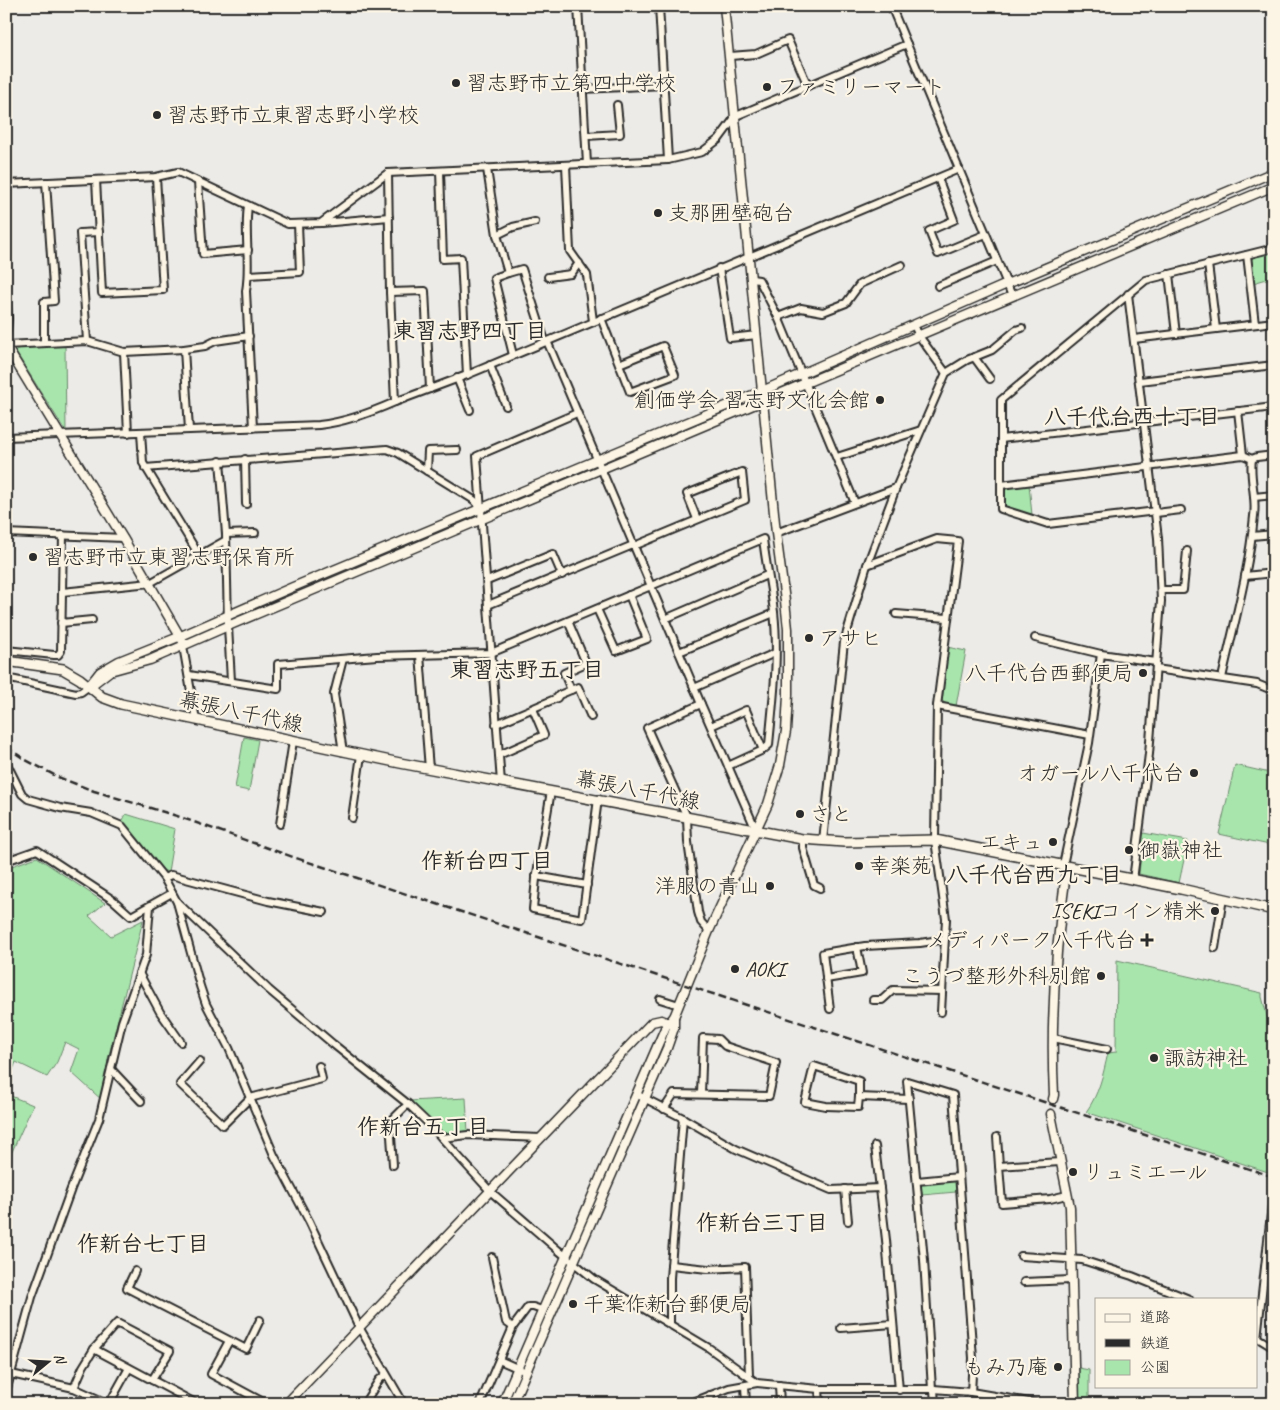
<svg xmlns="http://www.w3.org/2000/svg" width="1280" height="1410" font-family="Caveat,'Klee One',sans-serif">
	<rect width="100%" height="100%" fill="#edebe7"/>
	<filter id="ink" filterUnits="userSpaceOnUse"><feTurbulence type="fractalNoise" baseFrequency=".02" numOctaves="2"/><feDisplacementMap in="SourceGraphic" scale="10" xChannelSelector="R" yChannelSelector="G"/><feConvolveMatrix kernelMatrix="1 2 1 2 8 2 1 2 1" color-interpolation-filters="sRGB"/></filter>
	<g filter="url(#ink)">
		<!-- green -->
		<g fill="#a8e5ac" stroke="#6a886c">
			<polygon points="1272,252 1274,253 1274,277 1253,283 1250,261 1252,258"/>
			<polygon points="65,345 66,432 14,349"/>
			<polygon points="1029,484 1032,515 1007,508 1005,505 1005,489 1007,487"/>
			<polygon points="947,647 966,651 956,706 945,703 940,699"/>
			<polygon points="244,737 258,740 249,791 235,788"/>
			<polygon points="1235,765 1274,774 1274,846 1219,834"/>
			<polygon points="126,814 175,829 168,872 162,870 122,822"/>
			<polygon points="1143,833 1188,841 1179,883 1139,874"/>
			<polygon points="37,857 105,903 89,916 111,936 143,920 108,1059 103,1101 71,1072 79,1049 65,1042 57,1062 47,1077 16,1062 6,1088 6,868"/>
			<path d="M1117 960 1262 993V997L1274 1042V1174L1086 1112C1099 1094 1103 1075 1108 1053L1116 1052Z"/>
			<polygon points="6,1094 33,1105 6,1165"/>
			<polygon points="466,1098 468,1133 444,1135 441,1134 409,1101"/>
			<polygon points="954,1180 956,1182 956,1192 922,1195 921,1184 922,1183"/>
			<polygon points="1079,1368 1089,1370 1089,1404 1079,1403"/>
		</g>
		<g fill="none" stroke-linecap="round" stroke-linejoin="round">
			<!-- minor-tunnel -->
			<polyline stroke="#c6c5c1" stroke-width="6" stroke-dasharray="6 3" stroke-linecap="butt" points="1051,1114 1053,1099"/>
			<defs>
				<g id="minor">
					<polyline points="578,6 587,164"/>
					<polyline points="659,6 668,160"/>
					<polyline points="891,6 1012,296"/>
					<polyline points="730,56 756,54 788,40 808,86"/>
					<polyline points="583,89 664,85"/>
					<polyline points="586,136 620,134 617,105"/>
					<polyline points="566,165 570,251 587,275 593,321"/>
					<polyline points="487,169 497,235 508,273 522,269 545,341"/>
					<polyline points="440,171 443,259 461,258 467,375"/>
					<polyline points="938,178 954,220 929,231 938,254 986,234"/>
					<polyline points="96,180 102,293 163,290 156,177"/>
					<polyline points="198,182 203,254 248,250"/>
					<polyline points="6,184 156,177 178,172 288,224 321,223 388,173 668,160 702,152 719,139 736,116 907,44"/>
					<path d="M248 206C244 234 251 263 246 291L253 428"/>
					<polyline points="322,223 389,217"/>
					<polyline points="497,235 513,227 535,222"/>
					<polyline points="1247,255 1255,324"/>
					<polyline points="1208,264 1216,329"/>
					<polyline points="719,268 730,338 757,335"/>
					<polyline points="508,273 494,278 513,355"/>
					<polyline points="1169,274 1176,334"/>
					<polyline points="249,275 300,272 298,224"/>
					<polyline points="548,277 571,274 579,263"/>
					<polyline points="752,279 759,280 778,317 855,503"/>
					<polyline points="938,286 997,261"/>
					<polyline points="390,292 425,291 430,389"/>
					<polyline points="6,293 8,319 6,341"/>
					<polyline points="1128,294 1158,538 1161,601 1149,754 1133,880"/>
					<polyline points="778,317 801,308 823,312 846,303 860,284 902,265"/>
					<polyline points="601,318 630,392 675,375 663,346 619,364"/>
					<polyline points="914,325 919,336 946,373"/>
					<polyline points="1134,339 1274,322"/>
					<polyline points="87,341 80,233 99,232"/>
					<polyline points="547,341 701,704 756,830"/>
					<polyline points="44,343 44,302 54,301 46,182"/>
					<polyline points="6,345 87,341 124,352 184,349 205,346 215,341 249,336"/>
					<polyline points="184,349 189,430"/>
					<polyline points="124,352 128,433"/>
					<polyline points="974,357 990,379"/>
					<polyline points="490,365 506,406"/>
					<polyline points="457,378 470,410"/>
					<polyline points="1140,381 1274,365"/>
					<polyline points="395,402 467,375 959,169"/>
					<polyline points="1238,411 1243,455"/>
					<polyline points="141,432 143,463 199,555"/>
					<path d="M6 437 319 425C346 422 370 413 395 402L390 292 388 173"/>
					<polyline points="1001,439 1274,407"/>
					<polyline points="837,457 921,430"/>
					<polyline points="245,459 246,504"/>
					<polyline points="220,461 226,534 228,626 231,681"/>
					<polyline points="145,468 387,449 398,453 474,500 482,509"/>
					<polyline points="427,471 428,451 457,450"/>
					<polyline points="1001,485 1243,455 1252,459 1257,457 1274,455"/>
					<polyline points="1254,497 1274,495"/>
					<polyline points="1156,511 1048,524 1001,509 1001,400 1146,280 1274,248"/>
					<polyline points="1156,513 1181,510"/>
					<polyline points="6,533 123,538"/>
					<polyline points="776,533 896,488"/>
					<polyline points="226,534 255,533"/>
					<polyline points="1252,536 1274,534"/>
					<polyline points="634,546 745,500 742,472 687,494 697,519"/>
					<polyline points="867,565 937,539 958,541 937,706 935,840 946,919 941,1012"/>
					<polyline points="1245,576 1274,573"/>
					<polyline points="487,581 553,554 562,575"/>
					<polyline points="1161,590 1183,590 1187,551"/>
					<polyline points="62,592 150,583 226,540"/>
					<polyline points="488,605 633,545"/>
					<polyline points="597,609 616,651 647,639 629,595"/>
					<polyline points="896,614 947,618"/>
					<polyline points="665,619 767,575"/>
					<polyline points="568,621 586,663 564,673 571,690"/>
					<polyline points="61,623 92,620"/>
					<polyline points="1035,638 1101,654 1156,662"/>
					<polyline points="183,646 196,720"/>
					<polyline points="6,650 54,655 58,655 61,651 63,535"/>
					<polyline points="679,652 774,613"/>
					<polyline points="420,655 429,769"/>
					<polyline points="343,659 334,694 343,752"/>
					<polyline points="1156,669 1257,684 1274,691"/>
					<path d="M189 675 278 689V664L377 656 491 653 763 539C766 564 771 587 774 612 779 656 773 701 769 745L763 750 728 766"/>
					<polyline points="6,678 76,693 81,692 89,686"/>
					<path d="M1222 678C1234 624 1249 571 1254 516 1257 497 1249 478 1252 459"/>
					<polyline points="694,688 775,653"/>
					<polyline points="701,704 647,728 687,817 688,842 698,912 701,922 709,931"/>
					<polyline points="937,706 1090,735"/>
					<polyline points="496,724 557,698 559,695 578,687 591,717"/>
					<polyline points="711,726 746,710 763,750"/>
					<polyline points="499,755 544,735 533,709"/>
					<polyline points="6,762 22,794 28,799 60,808 91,813 122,826 164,878 177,902 200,986 206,1004 229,1048 274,1155 309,1221 359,1327 404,1404"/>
					<polyline points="501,783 477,456 577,413"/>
					<polyline points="551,791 536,879 533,909 582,919 598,799"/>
					<polyline points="352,818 361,755"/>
					<polyline points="280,824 293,741"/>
					<polyline points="803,839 803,848 814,885 820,888"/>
					<polyline points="823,841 844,642 867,565 896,488 946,373 967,360 992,350 1016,330 1022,328"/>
					<polyline points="6,861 37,850 113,900 131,916 172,893"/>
					<polyline points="1063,865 1089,743 1101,654"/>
					<polyline points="536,876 587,885"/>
					<polyline points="164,878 171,875 268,901 324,912"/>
					<polyline points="177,902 269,990 333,1044 408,1104 430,1125 490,1191 558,1250 594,1279 709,1348 757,1383 819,1389 934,1389 971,1392 1041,1404"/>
					<polyline points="1215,948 1223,898"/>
					<polyline points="139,973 160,1012 181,1042"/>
					<polyline points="826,979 862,973 857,947"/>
					<polyline points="660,999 679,1005"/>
					<polyline points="873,1000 882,1000 893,990 942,991"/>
					<polyline points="830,1009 823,953 865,946 920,943 945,939"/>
					<polyline points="1053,1038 1107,1049"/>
					<polyline points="200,1061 180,1084 223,1125 250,1098 322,1079 319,1066"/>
					<polyline points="111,1069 141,1101"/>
					<polyline points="636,1094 683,1118 736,1149 831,1190 880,1188"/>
					<polyline points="859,1097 858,1107 826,1106 805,1102 814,1066 859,1081 859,1097 909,1099"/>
					<polyline points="664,1109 674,1094 769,1096 776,1063 725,1046 718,1039 703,1038 701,1094"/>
					<polyline points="997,1137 999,1166"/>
					<polyline points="442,1138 468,1135 541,1138"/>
					<polyline points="875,1146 886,1240 899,1390"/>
					<polyline points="1060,1162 999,1166 1002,1203 1050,1199 1067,1195"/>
					<polyline points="393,1165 390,1122 408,1104"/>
					<polyline points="917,1181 959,1177"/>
					<polyline points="845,1189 848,1221"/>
					<polyline points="1021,1256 1082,1260 1132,1276 1189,1299"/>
					<polyline points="492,1257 506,1322 513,1327"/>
					<polyline points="671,1265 708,1269 745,1267 749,1376"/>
					<polyline points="135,1271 127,1288 246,1349 260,1320"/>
					<polyline points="1024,1282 1071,1280"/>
					<polyline points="670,1325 670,1278 683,1118"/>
					<polyline points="841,1328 893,1324"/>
					<polyline points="1256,1337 1274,1348"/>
					<polyline points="1257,1338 1274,1187"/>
					<polyline points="229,1341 211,1374 267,1404"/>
					<polyline points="94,1349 197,1404"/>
					<polyline points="499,1360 526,1372"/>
					<polyline points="11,1374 74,1388 109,1404"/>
					<polyline points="779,1385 780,1404"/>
					<polyline points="745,1386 746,1404"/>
					<polyline points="74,1388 83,1367 94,1349 117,1323 170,1351 152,1380"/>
					<polyline points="819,1389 820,1404"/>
					<polyline points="932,1389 924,1260 907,1081 953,1095 973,1358 971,1392"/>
					<polyline points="934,1389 935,1404"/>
					<polyline points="6,1392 32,1297 71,1189 99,1119 122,1022 146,955 150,906"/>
					<polyline points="710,1395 711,1404"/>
					<polyline points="109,1404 129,1368"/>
					<polyline points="364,1404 379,1380 386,1374"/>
					<polyline points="480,1404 513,1327 528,1307 533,1307 542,1310"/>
					<polyline points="688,1404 729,1388 757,1383"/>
				</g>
				<g id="tertiary">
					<polyline points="6,346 123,538 182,640"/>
					<polyline points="93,684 110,671 150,660 228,626 1274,186"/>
					<polyline points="89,686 100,672 119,661 181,636 293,587 762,391 1007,284 1274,172"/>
					<path d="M1053 1099 1054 1095C1050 1018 1056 941 1067 866"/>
					<polyline points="1051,1114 1070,1207 1075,1404"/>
					<polyline points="286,1404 652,1022 661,1020 669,1023"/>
					<polyline points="502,1404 666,1026 674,1017 709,931 768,804 780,765 786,731 788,695 788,629 785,601 776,533 724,6"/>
					<polyline points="512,1404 667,1048 674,1028 674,1017"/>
				</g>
				<polyline id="secondary" points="6,661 63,669 80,679 102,697 121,704 400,763 802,839 844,842 935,840 1181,889 1274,910"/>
			</defs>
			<!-- minor casing -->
			<use href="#minor" stroke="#2b2b2b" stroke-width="10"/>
			<!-- tertiary casing -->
			<use href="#tertiary" stroke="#2b2b2b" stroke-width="11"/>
			<!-- secondary casing -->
			<use href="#secondary" stroke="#2b2b2b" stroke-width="12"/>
			<!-- minor -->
			<use href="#minor" stroke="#fcf5e5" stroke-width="6"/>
			<!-- tertiary -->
			<use href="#tertiary" stroke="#fcf5e5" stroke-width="8"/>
			<!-- secondary -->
			<use href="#secondary" stroke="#fcf5e5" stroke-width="9"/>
			<!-- rail -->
			<polyline stroke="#2b2b2b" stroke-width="2.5" stroke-dasharray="8 4" stroke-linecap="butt" points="6,747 26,760 58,777 94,791 177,816 293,857 1274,1177"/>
		</g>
	</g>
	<!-- markers -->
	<g fill="#2b2b2b" stroke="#fcf5e5" stroke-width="2">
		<circle cx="456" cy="83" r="5"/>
		<circle cx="767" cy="87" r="5"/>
		<circle cx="157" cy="115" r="5"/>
		<circle cx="658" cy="213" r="5"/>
		<circle cx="880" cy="400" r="5"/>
		<circle cx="33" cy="557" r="5"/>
		<circle cx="809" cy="638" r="5"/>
		<circle cx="1143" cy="673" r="5"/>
		<circle cx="1194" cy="773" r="5"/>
		<circle cx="800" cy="814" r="5"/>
		<circle cx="1053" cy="842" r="5"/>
		<circle cx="1129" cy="850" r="5"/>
		<circle cx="859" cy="866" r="5"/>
		<circle cx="770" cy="886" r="5"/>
		<circle cx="1215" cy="911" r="5"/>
		<path d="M1144.5 932.5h5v5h5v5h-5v5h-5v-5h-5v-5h5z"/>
		<circle cx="735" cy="969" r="5"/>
		<circle cx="1101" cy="976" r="5"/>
		<circle cx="1154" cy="1058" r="5"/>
		<circle cx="1073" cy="1172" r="5"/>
		<circle cx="573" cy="1304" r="5"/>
		<circle cx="1058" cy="1367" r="5"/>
	</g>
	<g text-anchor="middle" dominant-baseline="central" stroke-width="4.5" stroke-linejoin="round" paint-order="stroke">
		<!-- poi labels -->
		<g font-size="21" fill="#2b2b2b" stroke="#fcf5e5" text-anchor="start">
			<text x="466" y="83">習志野市立第四中学校</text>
			<text x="777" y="87">ファミリーマート</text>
			<text x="167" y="115">習志野市立東習志野小学校</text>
			<text x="668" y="213">支那囲壁砲台</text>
			<text x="870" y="400" text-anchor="end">創価学会 習志野文化会館</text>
			<text x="43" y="557">習志野市立東習志野保育所</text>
			<text x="819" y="638">アサヒ</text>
			<text x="1133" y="673" text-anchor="end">八千代台西郵便局</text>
			<text x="1184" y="773" text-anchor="end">オガール八千代台</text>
			<text x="810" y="814">さと</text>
			<text x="1043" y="842" text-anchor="end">エキュ</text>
			<text x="1139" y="850">御嶽神社</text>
			<text x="869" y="866">幸楽苑</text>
			<text x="760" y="886" text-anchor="end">洋服の青山</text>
			<text x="1205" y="911" text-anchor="end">ISEKIコイン精米</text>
			<text x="1136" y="940" text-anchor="end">メディパーク八千代台</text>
			<text x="745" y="969">AOKI</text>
			<text x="1091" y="976" text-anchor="end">こうづ整形外科別館</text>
			<text x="1164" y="1058">諏訪神社</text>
			<text x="1083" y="1172">リュミエール</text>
			<text x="583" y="1304">千葉作新台郵便局</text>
			<text x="1048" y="1367" text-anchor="end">もみ乃庵</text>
		</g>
		<!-- street labels -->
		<g font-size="21" fill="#2b2b2b" stroke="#fcf5e5">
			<text transform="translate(241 712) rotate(12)">幕張八千代線</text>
			<text transform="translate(638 790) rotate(11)">幕張八千代線</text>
		</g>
		<!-- neighbourhood labels -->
		<g font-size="22" font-weight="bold" fill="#2b2b2b" stroke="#fcf5e5">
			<text x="470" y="331">東習志野四丁目</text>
			<text x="1132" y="417">八千代台西十丁目</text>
			<text x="527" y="670">東習志野五丁目</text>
			<text x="487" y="861">作新台四丁目</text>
			<text x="1034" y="875">八千代台西九丁目</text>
			<text x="423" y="1127">作新台五丁目</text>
			<text x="762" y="1223">作新台三丁目</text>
			<text x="143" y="1244">作新台七丁目</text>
		</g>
	</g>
	<!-- margin -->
	<rect width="1280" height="1410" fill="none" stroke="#fcf5e5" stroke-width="25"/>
	<rect x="12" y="12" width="1255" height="1385" fill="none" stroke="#2b2b2b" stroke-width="2" filter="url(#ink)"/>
	<!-- legend -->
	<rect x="1095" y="1298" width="162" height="90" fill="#fcf5e5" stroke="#a8a49b"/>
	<rect x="1105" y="1314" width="25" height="8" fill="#fcf5e5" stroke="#a8a49b"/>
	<text x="1140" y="1322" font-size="15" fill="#2b2b2b">道路</text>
	<rect x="1105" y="1339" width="25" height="8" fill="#2b2b2b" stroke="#a8a49b"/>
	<text x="1140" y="1348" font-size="15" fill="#2b2b2b">鉄道</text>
	<rect x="1105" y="1360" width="25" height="15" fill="#a8e5ac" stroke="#a8a49b"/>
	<text x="1140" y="1372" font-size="15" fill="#2b2b2b">公園</text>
	<!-- north arrow -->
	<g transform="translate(48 1362) rotate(72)" stroke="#fcf5e5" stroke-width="4" paint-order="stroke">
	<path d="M0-4L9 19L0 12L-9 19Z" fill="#2b2b2b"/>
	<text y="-8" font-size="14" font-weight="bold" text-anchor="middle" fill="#2b2b2b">N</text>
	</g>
</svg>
